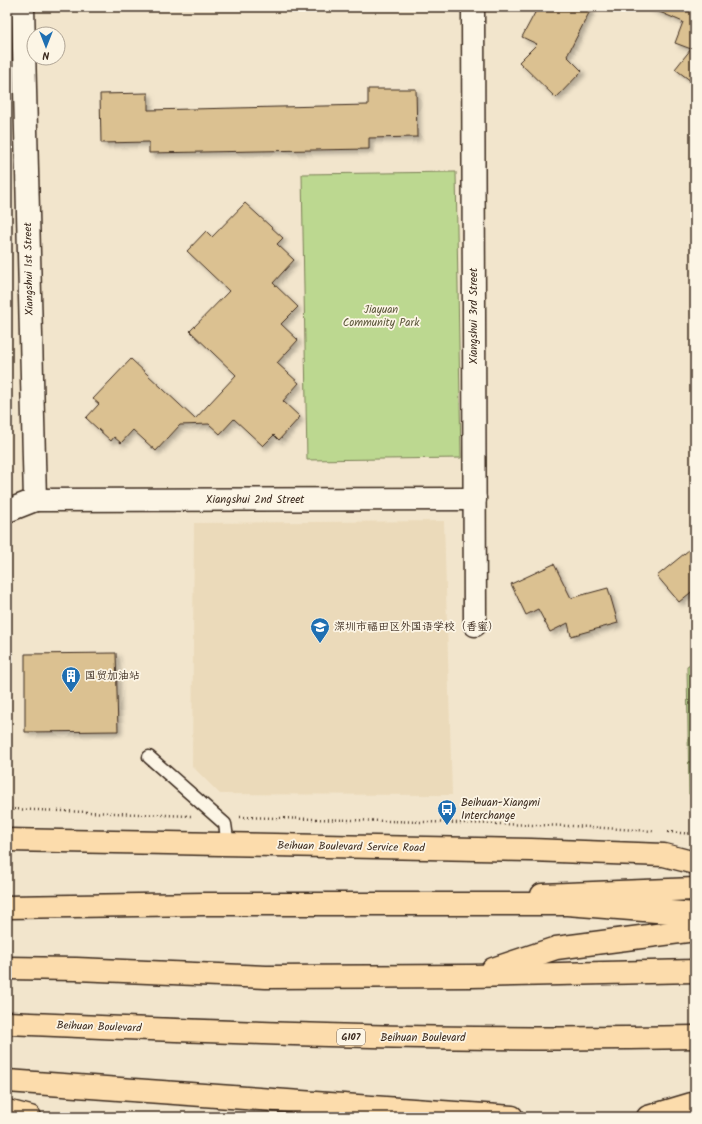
<svg xmlns="http://www.w3.org/2000/svg" width="702" height="1124" font-family="Kalam,'LXGW WenKai TC',sans-serif">
	<defs>
		<filter id="shadow"><feDropShadow dx="3.5" dy="3.5" stdDeviation="2" flood-color="#0004"/></filter>
	</defs>
	<rect width="100%" height="100%" fill="#f2e5cc"/>
	<filter id="ink" filterUnits="userSpaceOnUse"><feTurbulence type="fractalNoise" baseFrequency=".025" numOctaves="2"/><feDisplacementMap in="SourceGraphic" scale="8" xChannelSelector="R" yChannelSelector="G"/><feConvolveMatrix kernelMatrix="1 2 1 2 8 2 1 2 1" color-interpolation-filters="sRGB"/></filter>
	<g filter="url(#ink)">
		<!-- built -->
		<polygon fill="#ebdaba" points="444,521 452,795 220,794 192,766 194,523"/>
		<!-- green -->
		<g fill="#bcd890" stroke="#7c8157">
			<polygon points="456,172 461,458 307,460 302,174"/>
			<polygon points="695,661 695,796 689,794 687,666"/>
		</g>
		<!-- building -->
		<g fill="#dbc191" stroke="#3b2a1e" filter="url(#shadow)">
			<polygon points="538,7 592,7 567,56 582,71 556,98 519,62 537,44 522,37"/>
			<polygon points="648,7 695,7 695,84 675,69 691,49 675,43 683,22"/>
			<polygon points="368,89 416,89 417,137 369,138 369,149 149,153 149,142 101,143 100,94 148,93 148,110 368,105"/>
			<polygon points="245,203 283,238 277,244 294,260 273,283 298,307 281,324 298,340 277,363 299,383 283,401 300,417 279,440 274,435 263,446 234,419 220,434 209,424 180,425 156,451 133,430 121,443 114,437 111,441 86,418 99,404 93,399 131,359 195,419 236,375 190,331 229,291 187,251 206,231 212,237"/>
			<polygon points="695,545 695,589 679,602 657,576"/>
			<polygon points="554,564 571,598 608,588 618,623 571,636 568,623 550,632 538,609 526,615 511,584"/>
			<polygon points="116,653 118,731 25,732 25,654"/>
		</g>
		<g fill="none" stroke-linecap="round" stroke-linejoin="round">
			<defs>
				<polyline id="service" points="149,757 225,824 228,845"/>
				<g id="minor">
					<polyline points="473,7 475,625"/>
					<polyline points="35,500 475,499"/>
					<polyline points="7,511 35,500 23,7"/>
				</g>
				<g id="primary">
					<polyline points="7,840 531,850 664,855 695,863"/>
					<polyline points="542,895 695,889"/>
					<polyline points="648,1117 695,1103"/>
				</g>
				<g id="trunk">
					<polyline points="7,907 204,904 567,904 695,914"/>
					<polyline points="7,968 76,969 266,977 472,976 695,971"/>
					<polyline points="493,969 556,948 695,930"/>
					<path d="M7 1023C236 1033 465 1042 695 1037"/>
					<polyline points="7,1081 512,1117"/>
					<polyline points="7,1111 30,1117"/>
				</g>
			</defs>
			<!-- service casing -->
			<use href="#service" stroke="#3b2a1e" stroke-width="15"/>
			<!-- minor casing -->
			<use href="#minor" stroke="#3b2a1e" stroke-width="25"/>
			<!-- primary casing -->
			<use href="#primary" stroke="#3b2a1e" stroke-width="25"/>
			<!-- trunk casing -->
			<use href="#trunk" stroke="#3b2a1e" stroke-width="25"/>
			<!-- path -->
			<g stroke="#3b2a1e" stroke-width="2.5" stroke-dasharray="1 3" stroke-linecap="butt">
				<polyline points="10,809 191,816"/>
				<polyline points="240,817 572,826 653,831"/>
				<polyline points="668,832 695,834"/>
			</g>
			<!-- service -->
			<use href="#service" stroke="#fcf5e5" stroke-width="12"/>
			<!-- minor -->
			<use href="#minor" stroke="#fcf5e5" stroke-width="22"/>
			<!-- primary -->
			<use href="#primary" stroke="#fcdcac" stroke-width="22"/>
			<!-- trunk -->
			<use href="#trunk" stroke="#fcdcac" stroke-width="22"/>
		</g>
	</g>
	<!-- icons -->
	<defs>
		<symbol id="school-pin" viewBox="-11 -11 22 30"><path d="M0 17L-7.5 6A9.5 9.5 0 1 1 7.5 6Z" fill="#1f6fb2" stroke="#fcf5e5"/><path d="M0-5L7-2L0 1L-7-2ZM-4 1L0 2.5L4 1V4Q0 6-4 4Z" fill="#fff"/></symbol>
		<symbol id="building-pin" viewBox="-11 -11 22 30"><path d="M0 17L-7.5 6A9.5 9.5 0 1 1 7.5 6Z" fill="#1f6fb2" stroke="#fcf5e5"/><path d="M-4-6H4V6H1V3H-1V6H-4ZM-2.5-4.3h1.7v1.8h-1.7ZM.8-4.3h1.7v1.8H.8ZM-2.5-1h1.7V.8h-1.7ZM.8-1h1.7V.8H.8Z" fill="#fff"/></symbol>
		<symbol id="bus-pin" viewBox="-11 -11 22 30"><path d="M0 17L-7.5 6A9.5 9.5 0 1 1 7.5 6Z" fill="#1f6fb2" stroke="#fcf5e5"/><path d="M-5-6H5V4H4V6H2V4H-2V6H-4V4H-5ZM-3.5-4V0h7V-4ZM-3.5 1.2v1.5H-2V1.2ZM2 1.2v1.5H3.5V1.2Z" fill="#fff"/></symbol>
	</defs>
	<g fill-rule="evenodd">
		<use href="#school-pin" x="309" y="616" width="22" height="30"/>
		<use href="#building-pin" x="60" y="665" width="22" height="30"/>
		<use href="#bus-pin" x="436" y="798" width="22" height="30"/>
	</g>
	<g text-anchor="middle" dominant-baseline="central" stroke-width="3.5" stroke-linejoin="round" paint-order="stroke">
		<!-- shield labels -->
		<rect fill="#fcf5e5" stroke="#75675a" stroke-width="1" x="337" y="1029" width="28" height="16" rx="3"/>
		<g font-size="10" font-weight="bold" fill="#3b2a1e">
			<text x="351" y="1037">G107</text>
		</g>
		<!-- street labels -->
		<g font-size="11" fill="#3b2a1e" stroke="#fcf5e5">
			<text transform="translate(29 269) rotate(-91)">Xiangshui 1st Street</text>
			<text transform="translate(474 316) rotate(-90)">Xiangshui 3rd Street</text>
			<text x="255" y="500">Xiangshui 2nd Street</text>
			<text transform="translate(351 847) rotate(1)">Beihuan Boulevard Service Road</text>
			<text transform="translate(99 1027) rotate(2)">Beihuan Boulevard</text>
			<text x="423" y="1038">Beihuan Boulevard</text>
		</g>
		<!-- park labels -->
		<g font-size="11" fill="#5b563a" stroke="#fcf5e5">
			<text x="381" y="310">Jiayuan<tspan x="381" dy="13">Community Park</tspan></text>
		</g>
		<!-- poi labels -->
		<g font-size="11" fill="#3b2a1e" stroke="#fcf5e5" text-anchor="start">
			<text x="334" y="627">深圳市福田区外国语学校（香蜜）</text>
			<text x="85" y="676">国贸加油站</text>
			<text x="461" y="803">Beihuan-Xiangmi<tspan x="461" dy="13">Interchange</tspan></text>
		</g>
	</g>
	<!-- margin -->
	<rect width="702" height="1124" fill="none" stroke="#fcf5e5" stroke-width="24"/>
	<rect x="12" y="12" width="678" height="1100" fill="none" stroke="#3b2a1e" stroke-width="1.5" filter="url(#ink)"/>
	<!-- north arrow -->
	<g transform="translate(46 46) rotate(180)"><circle r="19" fill="#fcf5e5" stroke="#afa495"/>
	<path d="M0-3L7 15L0 10L-7 15Z" fill="#1f6fb2"/>
	<text y="-6" font-size="11" font-weight="bold" text-anchor="middle" fill="#3b2a1e">N</text>
	</g>
</svg>
